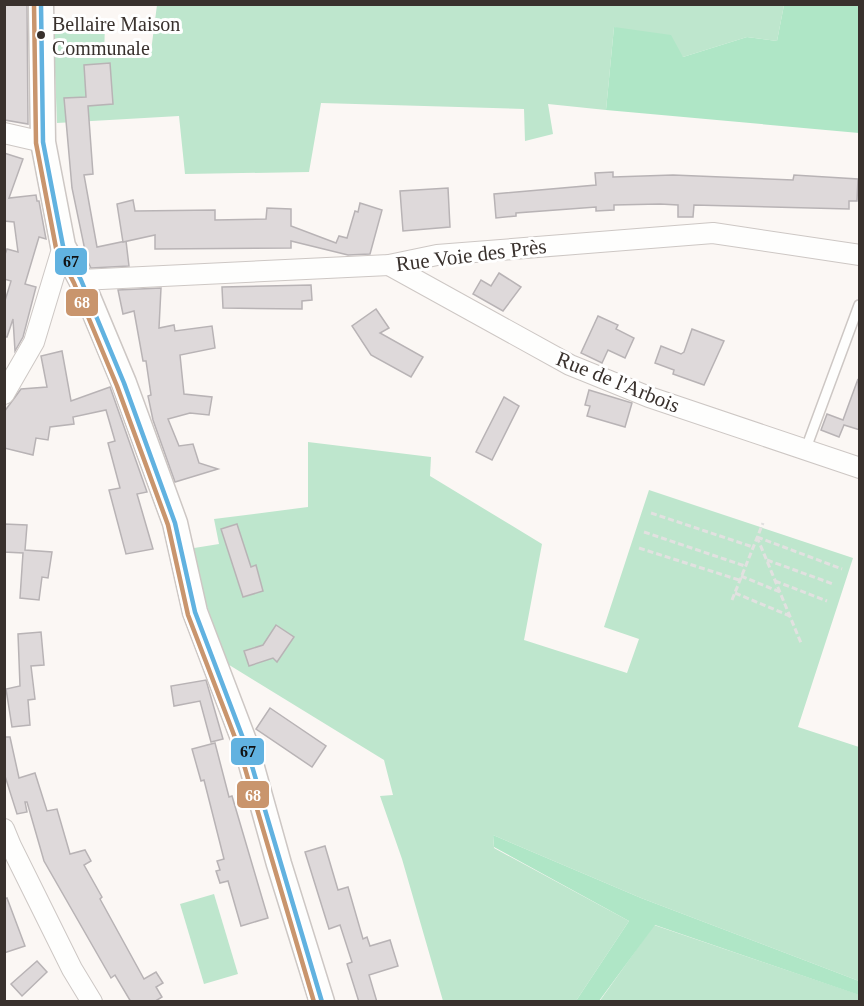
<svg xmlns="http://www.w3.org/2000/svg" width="864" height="1006" font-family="Georgia,serif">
	<rect width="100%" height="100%" fill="#fbf7f4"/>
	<!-- green -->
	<g fill="#bee6cd">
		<polygon points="157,5 784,5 777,41 747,37 683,57 614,27 606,110 548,104 553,134 525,141 524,109 321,103 309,172 185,174 179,116 57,123 53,20 105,23 104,57 151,51"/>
		<polygon points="308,442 431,457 430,476 542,544 524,640 627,673 639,639 604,627 649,490 853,558 798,727 859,747 859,981 641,898 493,835 494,848 629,921 576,1001 443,1001 402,859 380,796 393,795 384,760 226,663 188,549 219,544 214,519 308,507"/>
		<polygon points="214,894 238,974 204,984 180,904"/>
		<polygon points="654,925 860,995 859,1001 599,1002"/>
	</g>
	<!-- forest -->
	<g fill="#afe6c6">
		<polygon points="784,5 859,5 859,133 606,110 614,27 671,35 683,57 747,37 777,41"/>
		<polygon points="493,835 641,898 859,981 859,995 655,925 599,1001 576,1001 629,921 494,847"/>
	</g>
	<!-- building -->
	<g fill="#ded9da" stroke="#b8b3b5" stroke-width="1.5">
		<polygon points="4,4 27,4 28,124 5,120"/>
		<polygon points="110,63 113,104 88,106 93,174 84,175 97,247 126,241 129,266 91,268 87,260 72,188 64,98 86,97 84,65"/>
		<polygon points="4,153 23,159 9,198 36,195 37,201 39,201 46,239 39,237 25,284 36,287 23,337 15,351 13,319 7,337 4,337 4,304 11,281 4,279 4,257 7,249 18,252 14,222 4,221"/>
		<polygon points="613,172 613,177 673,175 793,180 794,175 858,179 857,201 849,201 849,209 694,205 693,217 678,217 678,205 660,204 614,205 614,210 596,211 596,207 516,213 516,216 496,218 494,194 596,185 595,173"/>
		<polygon points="448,188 450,227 403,231 400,191"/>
		<polygon points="133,200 135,211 215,210 215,220 266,219 267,208 291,209 291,226 336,243 339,236 347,238 355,211 358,212 360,203 382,210 370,254 348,255 291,241 291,248 155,249 155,235 123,242 117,204"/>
		<polygon points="499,273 521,287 503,311 473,294 481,280 491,286"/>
		<polygon points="311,285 312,300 302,301 302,309 223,308 222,287"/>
		<polygon points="161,288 159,328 174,325 175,331 212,326 215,348 180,355 184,394 212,397 209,415 190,413 168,419 179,446 193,444 199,463 218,469 175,482 153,420 148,396 151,395 146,361 143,361 134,311 123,314 118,290"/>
		<polygon points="376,309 389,328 380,333 423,357 411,377 371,355 352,326"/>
		<polygon points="598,316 618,325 616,329 634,338 625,358 608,350 602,363 581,353"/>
		<polygon points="692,329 724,341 704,385 673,374 674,370 655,363 661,346 681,354 684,352"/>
		<polygon points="62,351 71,401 110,387 147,492 137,494 153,549 126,554 109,490 120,488 108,443 115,441 106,410 73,417 74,424 50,427 48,440 36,438 33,455 4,448 4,412 21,389 47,387 41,356"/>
		<polygon points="858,379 860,430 844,425 839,437 821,430 827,414 843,420"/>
		<polygon points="589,390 632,403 625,427 587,416 590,406 585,405"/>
		<polygon points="504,397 519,406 492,460 476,452"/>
		<polygon points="4,524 27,525 25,550 52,552 48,578 42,577 39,600 20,598 23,553 4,552"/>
		<polygon points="237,524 251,567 256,565 263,591 243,597 221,529"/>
		<polygon points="276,625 294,637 277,662 273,658 249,666 244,651 263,645"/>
		<polygon points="41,632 44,665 31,666 35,699 28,700 30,725 12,727 6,689 20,686 18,634"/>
		<polygon points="206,680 223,739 211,742 200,701 174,706 171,686"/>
		<polygon points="270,708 326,746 312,767 256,729"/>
		<polygon points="4,737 10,737 19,778 35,773 47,811 57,809 70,854 85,850 91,861 84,865 102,897 100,899 144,979 156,972 163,983 156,987 162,997 154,1002 131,1002 115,975 111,978 44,861 27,802 25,802 27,812 17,814 4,773"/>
		<polygon points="215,743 229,797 232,796 268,918 241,926 228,881 220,883 216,871 220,870 217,861 224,859 204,780 201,781 192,749"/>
		<polygon points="325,846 338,890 348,887 363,939 367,937 370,946 390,940 398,966 369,975 377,1002 359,1002 347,964 352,962 340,925 329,929 305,852"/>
		<polygon points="7,898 25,946 4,953 4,899"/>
		<polygon points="37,961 47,972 22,996 11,984"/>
	</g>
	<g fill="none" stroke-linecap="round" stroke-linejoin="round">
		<defs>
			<polyline id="service" points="805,451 859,305"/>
			<g id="minor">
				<polyline points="4,133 43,142"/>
				<polyline points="389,265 570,365 649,397 860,468"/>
				<polyline points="81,280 389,265 437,255 713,233 860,255"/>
				<polyline points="4,394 34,342 63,246"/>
				<polyline points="4,829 11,846 72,969 92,1002"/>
			</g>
			<polyline id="tertiary" points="41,4 43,142 63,246 81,280 124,383 175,523 195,612 246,746 279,864 322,1002"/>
		</defs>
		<!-- service casing -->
		<use href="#service" stroke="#cdc7c4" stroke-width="12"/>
		<!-- minor casing -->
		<use href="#minor" stroke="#cdc7c4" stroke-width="22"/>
		<!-- tertiary casing -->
		<use href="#tertiary" stroke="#cdc7c4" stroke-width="27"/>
		<!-- path -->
		<g stroke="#e2e1e0" stroke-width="3" stroke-dasharray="6 3" stroke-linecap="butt">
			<polyline points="651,513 753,547"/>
			<polyline points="644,532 745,566"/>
			<polyline points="757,537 801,643"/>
			<polyline points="757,537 842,569"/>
			<polyline points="639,548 739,580"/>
			<polyline points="767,560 833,584"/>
			<polyline points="741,576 780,592"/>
			<polyline points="775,581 827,601"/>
			<polyline points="735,593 790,616"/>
			<polyline points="732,600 763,523"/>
		</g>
		<!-- service -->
		<use href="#service" stroke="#fefefd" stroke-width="9"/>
		<!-- minor -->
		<use href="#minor" stroke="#fefefd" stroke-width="20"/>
		<!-- tertiary -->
		<use href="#tertiary" stroke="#fefefd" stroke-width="24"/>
		<defs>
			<polyline id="bus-1" points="41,4 43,142 63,246 81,280 124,383 175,523 195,612 246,746 322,1002"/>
			<polyline id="bus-2" points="34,4 36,143 56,248 74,283 117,386 168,525 188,615 239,748 314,1002"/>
		</defs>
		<!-- bus-1 casing -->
		<use href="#bus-1" stroke="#fff" stroke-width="9"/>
		<!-- bus-2 casing -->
		<use href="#bus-2" stroke="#fff" stroke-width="9"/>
		<!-- bus-1 -->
		<use href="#bus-1" stroke="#61b2e0" stroke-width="4.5"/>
		<!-- bus-2 -->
		<use href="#bus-2" stroke="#c9956d" stroke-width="4.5"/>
	</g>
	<!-- markers -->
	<circle fill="#39312d" stroke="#fff" stroke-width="2" cx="41" cy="35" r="5"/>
	<g text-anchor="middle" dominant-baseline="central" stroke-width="6" stroke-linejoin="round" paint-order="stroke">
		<!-- bus labels -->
		<g font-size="20" fill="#39312d" stroke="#fff" text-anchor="start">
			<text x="52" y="24">Bellaire Maison<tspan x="52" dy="24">Communale</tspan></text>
		</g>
		<!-- street labels -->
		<g font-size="21" fill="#39312d" stroke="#fff">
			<text transform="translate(471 255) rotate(-7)">Rue Voie des Près</text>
			<text transform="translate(618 382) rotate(22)">Rue de l'Arbois</text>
		</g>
	</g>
	<g stroke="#fff" stroke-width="2">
		<rect x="54" y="247" width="34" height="29" rx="6" fill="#61b2e0"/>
		<rect x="65" y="288" width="34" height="29" rx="6" fill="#c9956d"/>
		<rect x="230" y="737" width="35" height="29" rx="6" fill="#61b2e0"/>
		<rect x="236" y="780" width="34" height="29" rx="6" fill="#c9956d"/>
	</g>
	<g font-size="16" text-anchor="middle" font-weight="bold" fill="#fff">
		<text x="82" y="308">68</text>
		<text x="253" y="801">68</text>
	</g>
	<g font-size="16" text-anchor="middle" font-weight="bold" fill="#111">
		<text x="71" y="267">67</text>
		<text x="248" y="757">67</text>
	</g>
	<!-- border -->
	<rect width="864" height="1006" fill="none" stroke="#39312d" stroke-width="12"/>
</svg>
